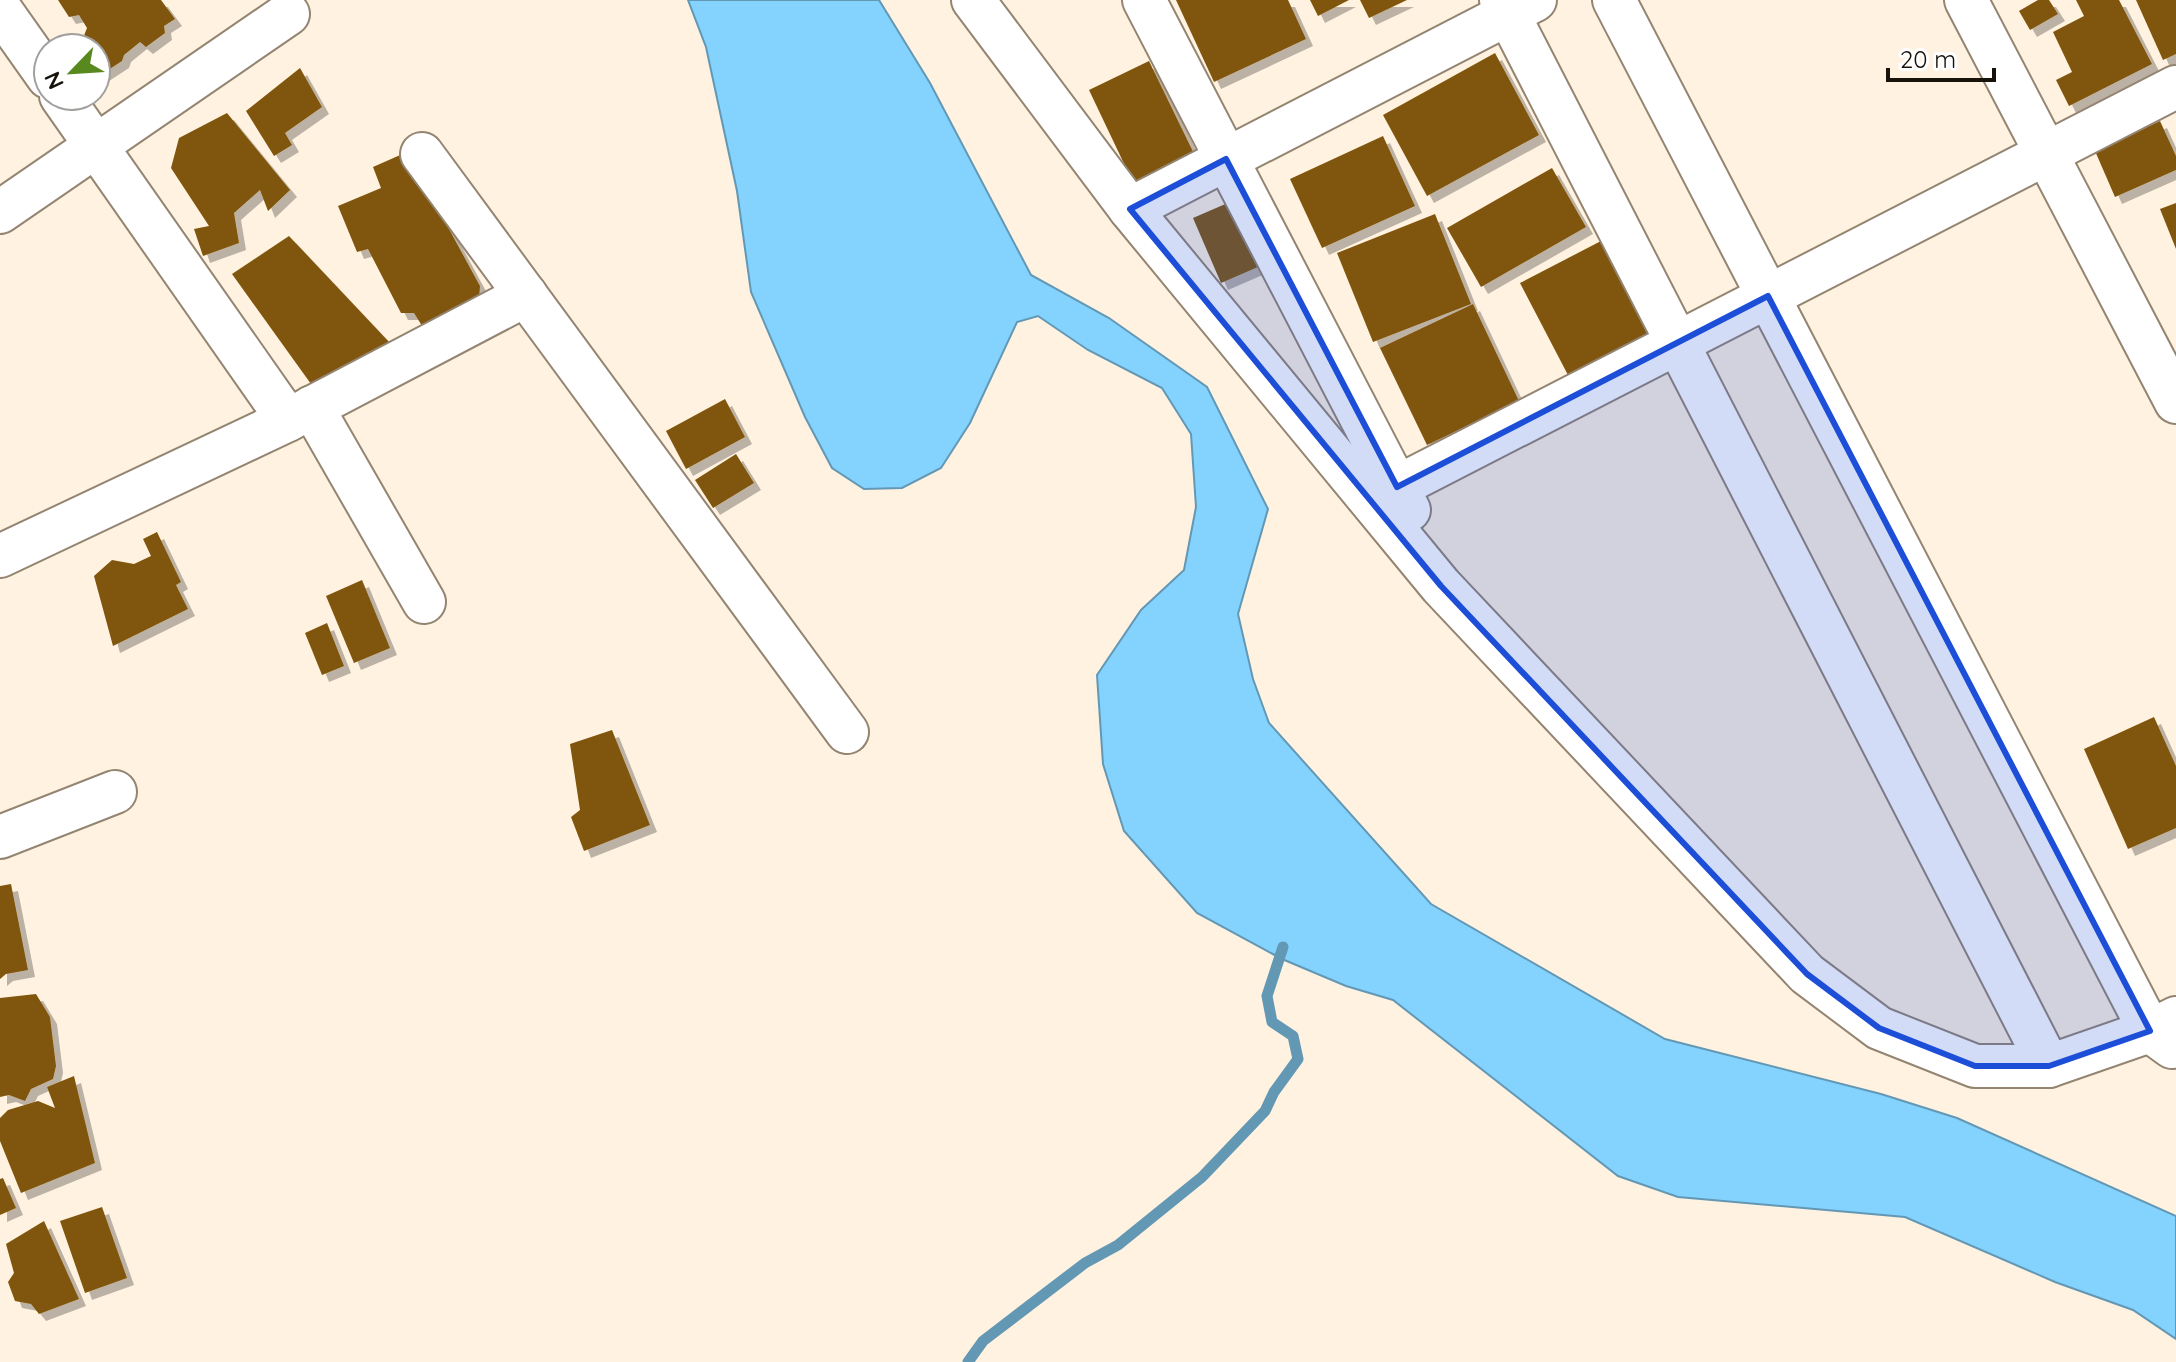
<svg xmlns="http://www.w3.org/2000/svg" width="2176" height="1362" font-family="Quicksand,sans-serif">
	<defs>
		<filter id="shadow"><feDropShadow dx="7" dy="7" stdDeviation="0" flood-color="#0004"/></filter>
	</defs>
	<rect width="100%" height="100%" fill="#fff2e0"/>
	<!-- water -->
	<polygon fill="#84d2fe" stroke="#6398b5" stroke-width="2" points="688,0 879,0 930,83 1031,275 1109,318 1207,387 1268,509 1238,614 1253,679 1269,723 1431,904 1665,1039 1881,1094 1957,1118 2176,1216 2176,1339 2133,1310 2055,1282 1905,1217 1678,1197 1618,1176 1393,1000 1346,986 1282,959 1197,913 1124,831 1103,764 1097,675 1141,610 1184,570 1196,507 1191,434 1162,388 1088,350 1038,316 1017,322 970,423 941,468 902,488 864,489 832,468 805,417 751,292 737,191 706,47"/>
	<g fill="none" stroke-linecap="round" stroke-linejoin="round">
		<!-- stream -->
		<polyline stroke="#6398b5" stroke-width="11" points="968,1362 983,1341 1085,1263 1118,1245 1202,1177 1265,1111 1274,1092 1298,1059 1293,1036 1272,1022 1267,996 1283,947"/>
	</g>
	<!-- building -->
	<g fill="#805509" filter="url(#shadow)">
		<polygon points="58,0 161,0 175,19 164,26 165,33 146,47 140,42 124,55 122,61 99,76 96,74 96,48 85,48 81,43 87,28 79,15 69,17"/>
		<polygon points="1176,0 1288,0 1306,39 1214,82"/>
		<polygon points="1310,0 1349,0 1318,16"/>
		<polygon points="1360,0 1407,0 1369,18"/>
		<polygon points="2038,0 2049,0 2058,14 2030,30 2019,11"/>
		<polygon points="2076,0 2119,0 2152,64 2069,106 2056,80 2072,72 2053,32 2084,16"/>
		<polygon points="2136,0 2176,0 2176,54 2163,60"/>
		<polygon points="1495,53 1539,135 1427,196 1383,115"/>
		<polygon points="1149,61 1198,162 1137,191 1089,90"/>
		<polygon points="300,68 322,107 285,133 292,145 274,156 246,111"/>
		<polygon points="227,113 290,190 268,211 260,190 234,213 239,243 203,256 194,229 209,226 171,168 179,138"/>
		<polygon points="2160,121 2176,156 2176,170 2115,197 2095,151"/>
		<polygon points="1383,136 1415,206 1322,248 1290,179"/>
		<polygon points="407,152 480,286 479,299 424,329 414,313 401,313 368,249 357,252 338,206 381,188 373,167"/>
		<polygon points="1552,168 1586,227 1481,287 1447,228"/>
		<polygon points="1230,202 1258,267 1221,283 1193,218"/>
		<polygon points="2176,203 2176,249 2160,209"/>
		<polygon points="1435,214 1471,304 1373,342 1337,253"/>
		<polygon points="289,236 389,342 387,358 311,384 232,274"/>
		<polygon points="1601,241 1649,335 1569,377 1520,283"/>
		<polygon points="1473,304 1519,401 1427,445 1380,348"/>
		<polygon points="725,399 745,437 686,469 666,431"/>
		<polygon points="736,454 754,483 713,508 695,480"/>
		<polygon points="157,532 181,582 176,585 188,609 113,646 94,576 112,560 134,564 151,556 143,539"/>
		<polygon points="362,580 390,648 354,663 326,596"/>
		<polygon points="327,623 344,666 322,675 305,633"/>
		<polygon points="2154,717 2176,766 2176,828 2128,849 2084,749"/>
		<polygon points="612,730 650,825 584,851 571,817 580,810 570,744"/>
		<polygon points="11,884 28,970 6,974 0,979 0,886"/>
		<polygon points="36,994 50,1017 56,1066 53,1079 31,1089 25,1101 9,1095 0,1097 0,998"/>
		<polygon points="74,1076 95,1163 21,1193 0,1141 0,1118 8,1110 38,1101 55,1108 47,1087"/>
		<polygon points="3,1178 16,1208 0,1215 0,1179"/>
		<polygon points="102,1207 127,1278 85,1293 60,1221"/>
		<polygon points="44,1221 79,1299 39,1314 31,1304 15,1301 8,1282 14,1273 6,1244"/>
	</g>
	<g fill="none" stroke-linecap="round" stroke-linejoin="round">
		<defs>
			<g id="minor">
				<polyline points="973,0 1130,209 1441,586 1807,974 1879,1028 1975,1066 2049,1066 2150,1031 2176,1018"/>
				<polyline points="1144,0 1409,510"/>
				<polyline points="1501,0 2049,1066"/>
				<polyline points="1614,0 2150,1031 2172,1047"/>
				<polyline points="1966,0 2176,402"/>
				<polyline points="0,9 48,77"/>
				<polyline points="61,96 288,420"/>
				<polyline points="422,154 847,732"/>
				<polyline points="1130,209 1535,0"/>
				<polyline points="0,212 288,14"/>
				<polyline points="312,407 424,602"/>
				<polyline points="1397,487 2176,87"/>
				<polyline points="0,556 288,420 526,295"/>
				<polyline points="0,837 115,792"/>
			</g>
		</defs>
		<!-- minor casing -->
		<use href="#minor" stroke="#948572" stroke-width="46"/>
		<!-- minor -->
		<use href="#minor" stroke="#fff" stroke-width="42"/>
	</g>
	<!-- marked area -->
	<path fill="#1d4ed8" fill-opacity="0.2" stroke="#1d4ed8" stroke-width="6" stroke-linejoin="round" d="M1226 159 1397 487 1768 296 2150 1031 2049 1066H1975L1879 1028 1807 974 1441 586 1130 209Z"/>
	<!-- north arrow -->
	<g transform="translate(72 72) rotate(245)"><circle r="38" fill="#ffffff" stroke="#a2a09d" stroke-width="2"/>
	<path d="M0-6L14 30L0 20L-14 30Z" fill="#58891e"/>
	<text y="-12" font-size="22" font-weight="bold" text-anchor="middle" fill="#17120a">N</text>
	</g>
	<!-- scale -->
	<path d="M1888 68v12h106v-12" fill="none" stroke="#17120a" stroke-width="4"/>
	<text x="1900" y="68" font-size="24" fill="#17120a" stroke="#ffffff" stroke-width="6" paint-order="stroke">20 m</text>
</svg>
